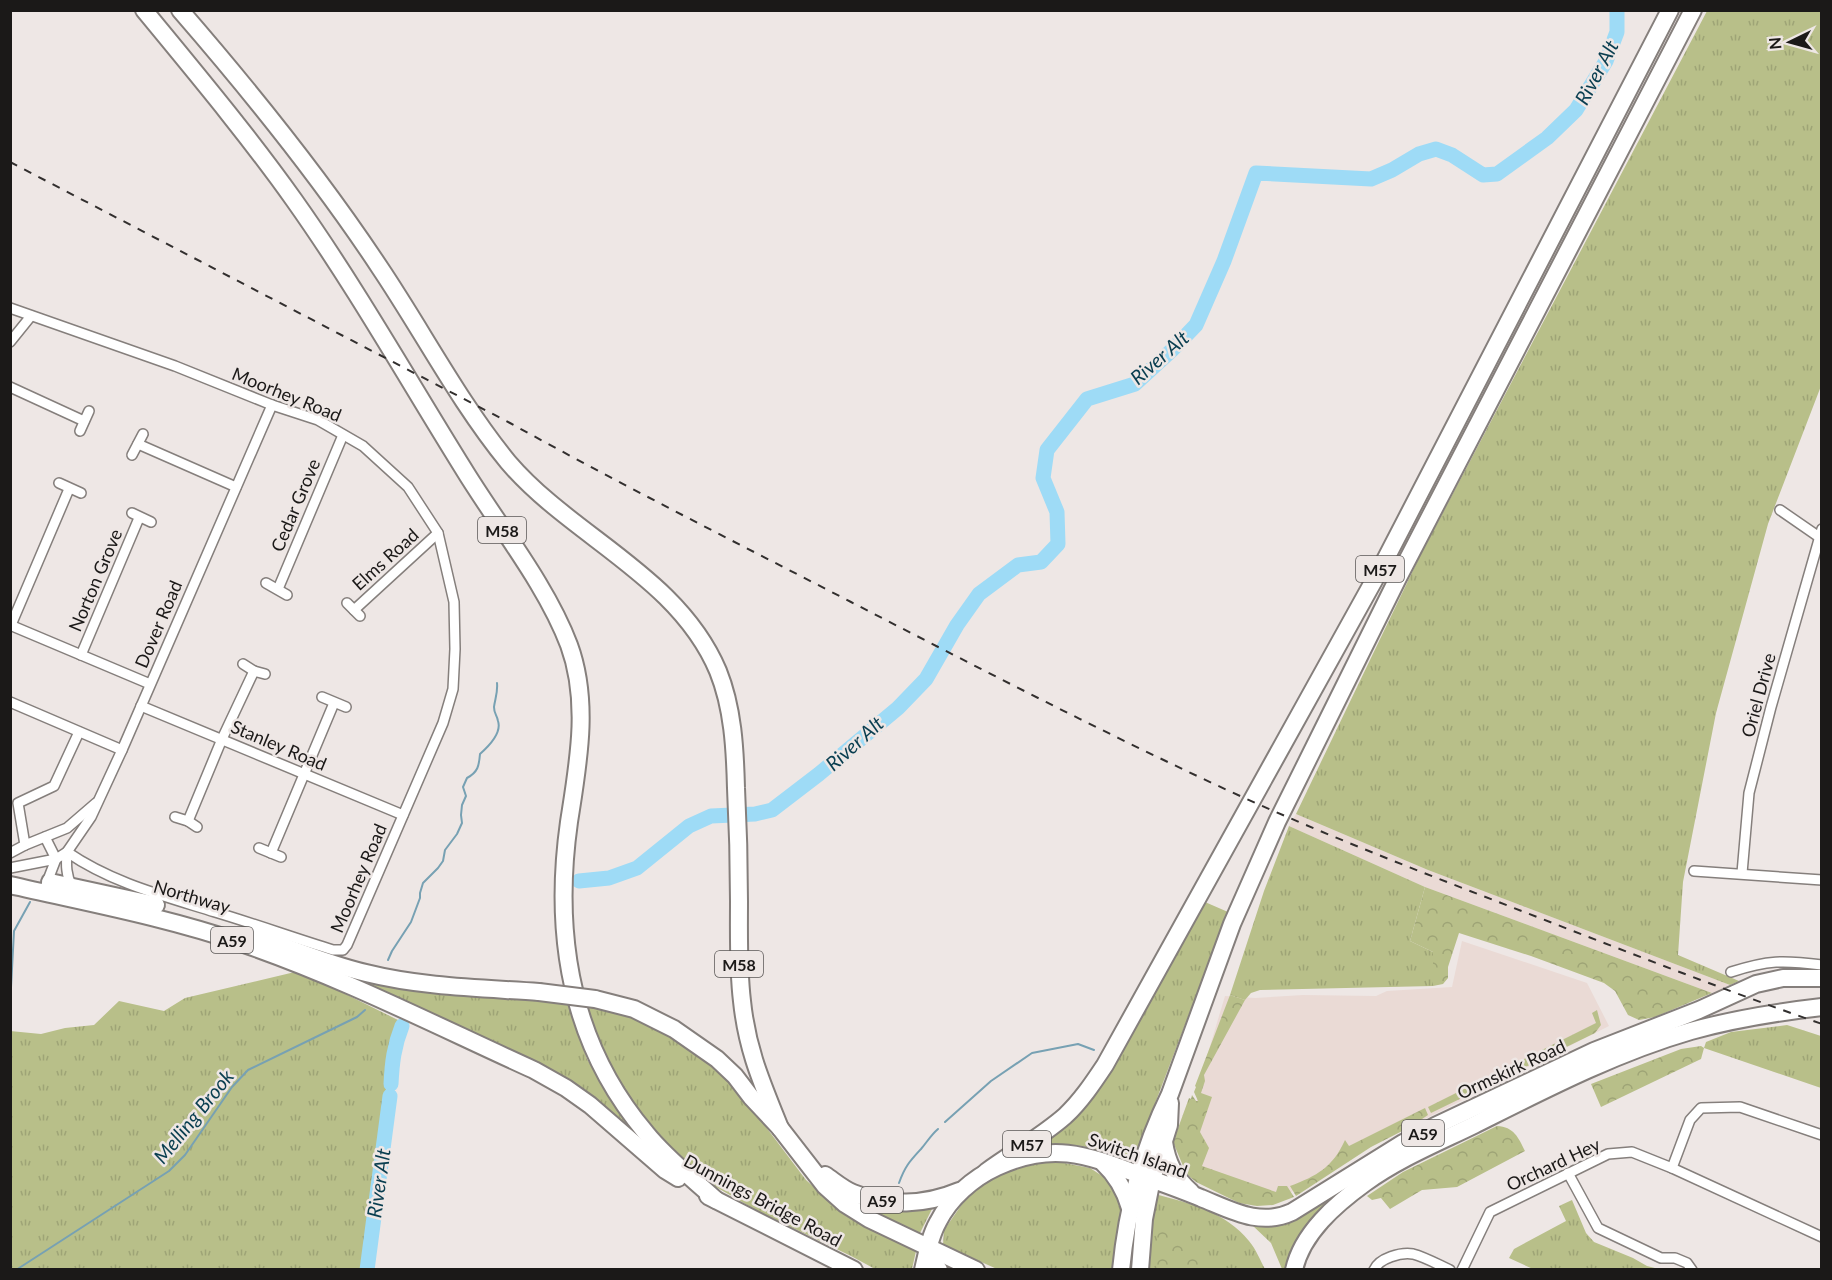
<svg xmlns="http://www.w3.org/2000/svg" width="1832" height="1280" font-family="Lato,sans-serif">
	<defs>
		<pattern id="grass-tufts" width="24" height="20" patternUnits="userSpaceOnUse" patternTransform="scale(1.5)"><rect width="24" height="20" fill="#b8bf89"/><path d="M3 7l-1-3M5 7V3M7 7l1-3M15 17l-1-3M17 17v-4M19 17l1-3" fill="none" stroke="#9ea476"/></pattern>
		<pattern id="forest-crowns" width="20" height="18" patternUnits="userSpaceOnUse" patternTransform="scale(1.5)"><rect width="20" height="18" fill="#b8bf89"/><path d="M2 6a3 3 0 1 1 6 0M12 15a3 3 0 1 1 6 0" fill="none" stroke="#9ea476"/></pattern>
	</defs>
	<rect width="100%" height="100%" fill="#eee7e5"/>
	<!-- built -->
	<g fill="#eadad5">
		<polygon points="1296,814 1428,870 1730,985 1712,993 1425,887 1289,826"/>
		<polygon points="1462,941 1587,983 1609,1026 1338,1163 1277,1201 1194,1166 1194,1132 1198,1086 1225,996 1255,998 1303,995 1376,996 1387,991 1452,987"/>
	</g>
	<!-- grass -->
	<g fill="url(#grass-tufts)">
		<polygon points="1707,11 1822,11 1821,386 1768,524 1716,713 1683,882 1678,955 1739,981 1730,985 1428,870 1296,814 1419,558"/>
		<polygon points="1289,826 1425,887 1410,941 1433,952 1433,986 1260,990 1251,993 1245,1000 1230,995 1264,891"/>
		<polygon points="1205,902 1228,912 1132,1164 1083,1146 1042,1144 1085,1106"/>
		<polygon points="299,971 398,1020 389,1046 385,1106 371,1186 362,1269 11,1269 10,1031 41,1034 65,1028 94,1025 119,1001 164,1011 185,998"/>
		<polygon points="366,978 568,1003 587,1059 628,1125 569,1082 363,984"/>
		<polygon points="584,1007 613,1011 649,1022 697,1053 735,1086 806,1180 846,1216 892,1240 916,1251 912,1269 875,1269 851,1256 756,1210 716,1187 672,1152 633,1107 609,1063"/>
		<polygon points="1787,1025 1821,1036 1821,1088 1704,1048 1706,1042 1731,1032"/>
		<polygon points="1054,1161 1090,1168 1110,1181 1123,1205 1112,1269 997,1269 943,1245 944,1230 967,1197 995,1176 1022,1165"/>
		<polygon points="1351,1185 1315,1219 1295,1243 1288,1269 1282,1269 1271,1243 1252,1225"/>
		<path d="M1155 1194C1189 1203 1226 1212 1249 1241 1256 1249 1260 1260 1265 1269L1149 1270 1151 1228Z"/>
		<polygon points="1572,1200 1586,1233 1594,1242 1633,1258 1647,1266 1659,1269 1533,1269 1509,1258 1514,1249 1566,1221 1559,1206"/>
		<polygon points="860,1205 903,1212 932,1209 919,1235 882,1220"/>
	</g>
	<!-- forest -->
	<g fill="url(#forest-crowns)">
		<polygon points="1425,887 1712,993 1655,1017 1639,1020 1628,1015 1615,991 1604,983 1531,956 1459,933 1448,967 1448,978 1443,984 1433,986 1433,952 1410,941"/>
		<polygon points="1230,995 1245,1000 1204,1075 1205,1081 1201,1093 1212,1097 1200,1132 1209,1148 1202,1166 1276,1192 1278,1186 1287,1186 1294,1197 1273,1205 1257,1206 1239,1203 1196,1182 1190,1177 1186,1173 1173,1142 1189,1098 1191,1099 1192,1095 1196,1101 1198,1101 1194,1092 1196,1087 1195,1086"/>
		<polygon points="1597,1010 1601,1025 1595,1033 1431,1113 1428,1107 1596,1023 1592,1013"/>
		<polygon points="1701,1046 1704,1048 1701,1059 1601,1107 1591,1084 1681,1049"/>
		<path d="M1425 1108 1428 1115 1410 1127 1371 1147 1296 1196 1290 1186C1317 1176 1333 1167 1345 1140L1349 1146Z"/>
		<path d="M1497 1126C1514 1127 1518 1137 1525 1151L1457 1187 1422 1190 1390 1209 1381 1198 1372 1200 1367 1196 1403 1172Z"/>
		<polygon points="1157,1226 1189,1247 1218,1269 1157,1269"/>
	</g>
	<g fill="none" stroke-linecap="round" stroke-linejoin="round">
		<!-- stream -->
		<g stroke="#77a1b3" stroke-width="2">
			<path d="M388 960 392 951 411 922 420 898V893L423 883 438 868 443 861 445 850 457 834 462 823 461 815 462 805 466 796 463 787 467 778C478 772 479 766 480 754 488 747 502 733 498 721 497 715 494 714 494 707 495 699 498 692 497 683"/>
			<polyline points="10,1006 14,931 30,902"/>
			<polyline points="945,1122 991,1081 1032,1053 1078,1044 1094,1050"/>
			<path d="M899 1183C905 1166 910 1161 921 1149 927 1142 931 1135 938 1129"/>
			<polyline points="16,1270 169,1171 185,1155 232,1087 248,1070 357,1017 365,1010"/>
		</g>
		<!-- river -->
		<g stroke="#9edbf6" stroke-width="15">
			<polyline points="579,881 609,878 637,868 689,826 711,816 755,814 772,810 819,774 898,708 926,679 957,625 979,594 1018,565 1041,562 1058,544 1057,512 1043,478 1047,450 1087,399 1135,384 1172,350 1196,325 1224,261 1256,173 1371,179 1392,170 1419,154 1436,149 1452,155 1483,175 1497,174 1547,138 1576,110 1606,61 1617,32 1617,10"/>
			<path d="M391 1084C392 1063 394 1046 402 1026"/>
			<polyline points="367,1270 390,1096"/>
		</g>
		<defs>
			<g id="street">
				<path d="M10 308 175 366 272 405 318 420 363 446 408 487 438 533 454 602 455 649 453 689 443 723 347 945 343 950H333C294 938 255 924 215 912 164 896 112 883 67 852"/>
				<polyline points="10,342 31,316"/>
				<polyline points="10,387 84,421"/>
				<polyline points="80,431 89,411"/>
				<polyline points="138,444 236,487"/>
				<polyline points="132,455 143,434"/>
				<polyline points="59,483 81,493"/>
				<polyline points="1780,510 1822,539"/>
				<polyline points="132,513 151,522"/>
				<polyline points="266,583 287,595"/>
				<polyline points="278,589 343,435"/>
				<polyline points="347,603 360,616"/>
				<polyline points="354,610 438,533"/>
				<polyline points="10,625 150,684"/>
				<polyline points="11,625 69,489"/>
				<polyline points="81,655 139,518"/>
				<polyline points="243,664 254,671 265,674"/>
				<polyline points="322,697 346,707"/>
				<polyline points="10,702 122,750"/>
				<polyline points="141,706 403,815"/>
				<polyline points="79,732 54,786 18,803 25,845 67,828 96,803"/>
				<polyline points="175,817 188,821 197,827"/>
				<polyline points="188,821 222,739 254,671"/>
				<polyline points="45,837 56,859"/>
				<polyline points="259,848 281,857"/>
				<path d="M67 852C66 865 66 875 72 887"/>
				<polyline points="10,853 25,845"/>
				<polyline points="271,853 334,703"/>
				<polyline points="10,868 56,859 67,852 91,817 122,750 272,405"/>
				<polyline points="1694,871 1822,880"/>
				<polyline points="1742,873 1749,793 1771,707 1822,529"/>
				<polyline points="46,885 56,859"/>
				<path d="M1731 972C1768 960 1783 960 1822 965"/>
				<polyline points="1672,1168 1690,1120 1701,1108 1740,1107 1822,1135"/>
				<polyline points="1568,1173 1598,1228 1661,1258 1675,1258 1687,1263 1692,1270"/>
				<path d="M1374 1270C1379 1258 1401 1252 1413 1254 1425 1257 1439 1265 1450 1270"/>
				<polyline points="1462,1270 1490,1212 1608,1154 1632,1152 1672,1168 1822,1237"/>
			</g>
			<g id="highway">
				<path d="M144 10C195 72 247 134 294 200 355 286 407 378 463 468 497 524 546 584 569 645 590 702 578 764 569 822 553 935 570 1043 646 1133 666 1158 692 1178 716 1200"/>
				<path d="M180 10C252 93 320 177 380 268 423 332 459 402 508 462 572 537 678 576 718 671 733 708 735 749 736 788 738 826 739 864 739 901 739 935 738 968 742 1001 747 1050 762 1083 780 1128"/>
				<polyline points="50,882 156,905"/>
				<path d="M10 885C88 903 165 917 241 943 341 977 437 1026 534 1070L566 1088 590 1105 665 1170 678 1178"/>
				<path d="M253 935C290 948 327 964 366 973 422 987 482 988 539 992"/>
				<polyline points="595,999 634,1009 674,1029 717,1059 735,1076 751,1097 780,1128 825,1186 845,1204 869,1219 976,1270"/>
				<path d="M1164 1142C1167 1163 1175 1178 1191 1192"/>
				<path d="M1103 1163C1117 1176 1125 1191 1130 1208"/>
				<path d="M986 1172C1012 1153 1041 1137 1065 1116 1081 1101 1093 1083 1105 1065L1382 566 1670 10"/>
				<path d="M825 1175C834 1181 843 1189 853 1193 887 1207 926 1205 959 1191"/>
				<polyline points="708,1196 854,1270"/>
				<polyline points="929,1247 934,1263 939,1270"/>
				<path d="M923 1270C927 1253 930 1236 938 1222 950 1198 973 1178 997 1167 1051 1142 1085 1154 1137 1174 1159 1182 1180 1189 1201 1198 1231 1210 1260 1227 1292 1212L1403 1143 1435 1126 1594 1051 1699 1010 1756 984 1783 978H1822"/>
				<path d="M1121 1270C1127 1208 1143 1149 1170 1094L1232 924 1277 822 1398 578 1693 10"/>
				<polyline points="1140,1270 1144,1219 1152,1179 1169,1125 1170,1103"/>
				<path d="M1294 1270C1302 1233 1336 1204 1365 1183 1398 1159 1437 1143 1474 1125 1544 1090 1615 1053 1691 1031 1734 1019 1778 1012 1822 1007"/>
			</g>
		</defs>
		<!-- street casing -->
		<use href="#street" stroke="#857f7c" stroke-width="12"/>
		<!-- highway casing -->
		<use href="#highway" stroke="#857f7c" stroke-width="20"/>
		<!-- street -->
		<use href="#street" stroke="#fff" stroke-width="9"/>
		<!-- highway -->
		<use href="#highway" stroke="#fff" stroke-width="16"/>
		<!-- rail -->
		<path stroke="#322f2e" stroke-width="2" stroke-dasharray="8 8" stroke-linecap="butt" d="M10 162 510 423C622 485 737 543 851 602 975 666 1100 731 1227 790 1333 839 1442 880 1550 922 1640 957 1730 992 1822 1024"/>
		<defs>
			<polyline id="highway-bridge" points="539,992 595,999"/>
		</defs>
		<!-- highway-bridge casing -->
		<use href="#highway-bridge" stroke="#857f7c" stroke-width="20" stroke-linecap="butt"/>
		<!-- highway-bridge -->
		<use href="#highway-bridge" stroke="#fff" stroke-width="16"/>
	</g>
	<g text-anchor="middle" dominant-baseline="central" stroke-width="5" stroke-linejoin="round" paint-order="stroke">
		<!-- shield labels -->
		<g fill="#eee7e5" stroke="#5a5756" stroke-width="1.5">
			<rect x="478" y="517" width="48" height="26" rx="4.5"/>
			<rect x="1356" y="556" width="48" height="26" rx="4.5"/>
			<rect x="211" y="927" width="42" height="26" rx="4.5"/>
			<rect x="715" y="951" width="48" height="26" rx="4.5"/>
			<rect x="1402" y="1120" width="42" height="26" rx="4.5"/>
			<rect x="1003" y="1131" width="48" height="26" rx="4.5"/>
			<rect x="861" y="1187" width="42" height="26" rx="4.5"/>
		</g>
		<g font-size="16" font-weight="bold" fill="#1b1918">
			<text x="502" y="530">M58</text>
			<text x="1380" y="569">M57</text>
			<text x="232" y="940">A59</text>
			<text x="739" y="964">M58</text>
			<text x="1423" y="1133">A59</text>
			<text x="1027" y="1144">M57</text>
			<text x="882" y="1200">A59</text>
		</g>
		<!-- street labels -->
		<g font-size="18" fill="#1b1918" stroke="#eee7e5">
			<text transform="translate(287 394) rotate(22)">Moorhey Road</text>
			<text transform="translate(295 505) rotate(-67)">Cedar Grove</text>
			<text transform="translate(385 559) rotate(-42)">Elms Road</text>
			<text transform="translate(95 580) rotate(-67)">Norton Grove</text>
			<text transform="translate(158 624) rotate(-67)">Dover Road</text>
			<text transform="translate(1758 695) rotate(-75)">Oriel Drive</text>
			<text transform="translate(279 745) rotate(23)">Stanley Road</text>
			<text transform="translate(358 878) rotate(-67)">Moorhey Road</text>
			<text transform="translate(192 896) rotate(16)">Northway</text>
			<text transform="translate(1511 1069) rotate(-25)">Ormskirk Road</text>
			<text transform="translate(1138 1155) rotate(19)">Switch Island</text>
			<text transform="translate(1553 1164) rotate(-25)">Orchard Hey</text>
			<text transform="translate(763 1200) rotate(28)">Dunnings Bridge Road</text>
		</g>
		<!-- water labels -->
		<g font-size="20" font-style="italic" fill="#093e50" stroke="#eee7e5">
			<text transform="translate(1596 72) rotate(-62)">River Alt</text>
			<text transform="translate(1159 357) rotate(-41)">River Alt</text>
			<text transform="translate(854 743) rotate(-42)">River Alt</text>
			<text transform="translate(193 1116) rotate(-51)">Melling Brook</text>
			<text transform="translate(378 1183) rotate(-82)">River Alt</text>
		</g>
	</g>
	<!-- border -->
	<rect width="1832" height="1280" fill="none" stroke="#1b1918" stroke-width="24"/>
	<!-- north arrow -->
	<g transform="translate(1790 42) rotate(265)" stroke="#eee7e5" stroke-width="4.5" paint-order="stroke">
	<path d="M0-4.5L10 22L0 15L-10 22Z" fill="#1b1918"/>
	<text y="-9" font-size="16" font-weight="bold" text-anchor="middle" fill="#1b1918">N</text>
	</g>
</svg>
